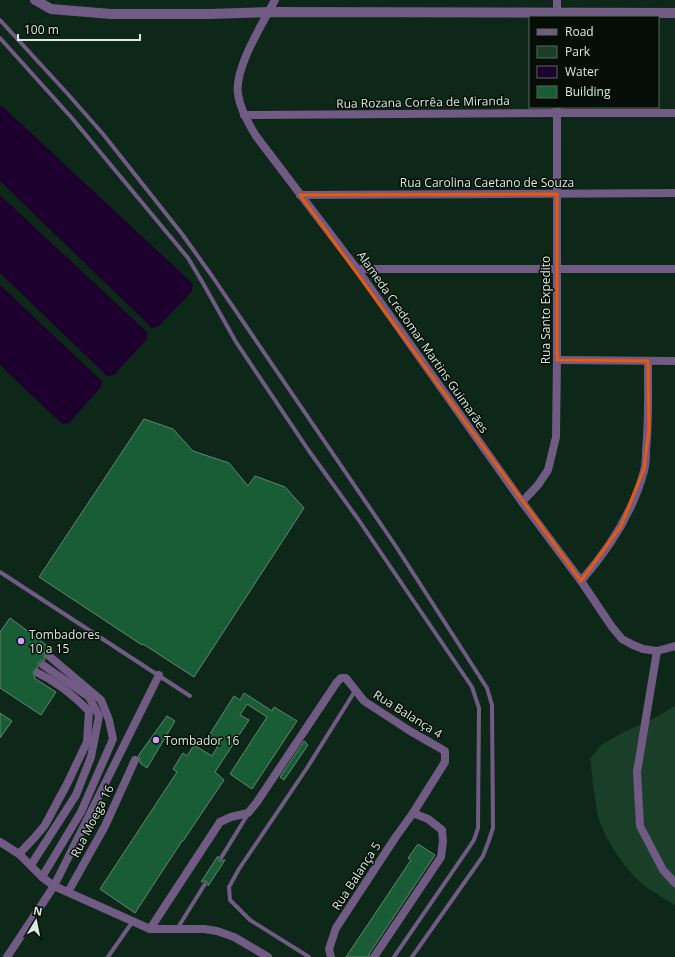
<svg xmlns="http://www.w3.org/2000/svg" width="675" height="957" font-family="'Open Sans',sans-serif">
	<rect width="100%" height="100%" fill="#0d2818"/>
	<!-- green -->
	<path fill="#1a3f28" d="M675 706V905C665 899 655 893 646 887 628 873 606 842 599 819 594 800 593 779 590 759L601 745 620 734 658 716Z"/>
	<!-- water -->
	<g fill="#1d002e">
		<polygon points="2,106 193,284 192,291 159,326 152,328 0,181 0,107"/>
		<polygon points="0,195 147,332 147,339 114,375 107,376 0,273"/>
		<polygon points="0,285 102,381 101,387 69,423 62,424 0,365"/>
	</g>
	<!-- building -->
	<g fill="#195d37" stroke="#66846f">
		<polygon points="144,419 173,429 193,451 229,463 248,486 255,476 285,487 304,508 194,677 143,644 142,645 39,577"/>
		<polygon points="10,618 53,650 52,652 50,651 45,652 44,655 45,660 41,660 39,662 38,664 38,668 35,669 33,673 35,677 34,678 56,692 41,715 0,688 0,632"/>
		<polygon points="244,693 272,711 274,707 297,721 252,789 230,774 267,717 247,704 240,715 249,720 215,772 224,780 183,841 182,841 135,913 100,889 177,772 173,769 183,753 187,756 194,745 212,756 219,744 208,737 234,696 240,700"/>
		<polygon points="0,713 12,721 0,738"/>
		<polygon points="167,716 175,721 147,768 140,763 140,759 138,756"/>
		<polygon points="304,741 308,745 284,780 280,777"/>
		<polygon points="418,844 435,855 369,954 369,957 346,957 411,860 408,858"/>
		<polygon points="218,856 218,858 219,861 221,861 224,860 225,860 208,886 208,883 206,881 204,881 202,882 201,882"/>
	</g>
	<g fill="none" stroke-linecap="round" stroke-linejoin="round">
		<!-- service -->
		<g stroke="#715a83" stroke-width="4">
			<polyline points="0,20 66,92 103,134 182,234 212,276 395,545 487,688 492,705 493,828 489,840 483,856 412,957"/>
			<polyline points="0,38 71,117 188,258 204,285 236,342 309,451 358,519 472,687 479,708 478,828 474,840 468,849 394,957"/>
			<polyline points="0,572 190,696"/>
			<polyline points="221,858 248,814"/>
			<polyline points="177,929 205,884"/>
			<polyline points="108,957 133,921"/>
			<polyline points="309,957 250,920 230,900 229,887 239,869 307,768 355,691"/>
		</g>
		<!-- minor -->
		<g stroke="#715a83" stroke-width="8">
			<path d="M275 0C263 23 234 68 238 94 240 109 248 123 256 136L357 269 522 502 581 581 612 627 622 639 633 645 643 649 657 651 675 646"/>
			<polyline points="557,0 557,17"/>
			<polyline points="244,115 557,113 675,113"/>
			<polyline points="300,195 675,193"/>
			<polyline points="357,269 675,269"/>
			<polyline points="557,360 675,361"/>
			<polyline points="522,502 538,485 548,470 556,437 557,360 557,108"/>
			<path d="M581 581C609 549 633 512 644 471 646 464 646 456 646 450 649 420 648 391 648 361"/>
			<polyline points="657,651 637,772 640,826 663,870 675,883"/>
			<polyline points="0,842 19,854 42,877 54,886 150,929 204,929 217,931 234,937 268,957"/>
			<path d="M19 854 35 837 45 825 67 784 87 742 89 711C74 696 57 682 38 673"/>
			<polyline points="31,865 76,795 91,757 99,716 89,697 43,665"/>
			<polyline points="42,877 81,812 113,739 109,720 101,700 49,656"/>
			<polyline points="68,892 105,826 135,760"/>
			<polyline points="150,929 220,822 231,817 248,813 257,802 337,682 341,678 346,678 349,682 364,701 410,731 445,751 445,762 413,813 428,819 442,830 443,841 441,857 374,957"/>
			<polyline points="7,957 54,886 159,675"/>
			<polyline points="331,957 329,949 336,928 395,838 413,813"/>
		</g>
		<!-- tertiary -->
		<polyline stroke="#715a83" stroke-width="10" points="35,0 51,9 111,14 209,14 269,12 675,13"/>
	</g>
	<!-- marked area -->
	<path fill="none" stroke="#e8590c" stroke-width="3" stroke-linejoin="round" d="M557 194V360L648 361 649 428 644 469 621 526 581 581 300 195Z"/>
	<!-- markers -->
	<g fill="#d49cfc" stroke="#040e07" stroke-width="1.5">
		<circle cx="21" cy="641" r="4"/>
		<circle cx="156" cy="740" r="4"/>
	</g>
	<g text-anchor="middle" dominant-baseline="central" stroke-width="3" stroke-linejoin="round" paint-order="stroke">
		<!-- street labels -->
		<g font-size="12" fill="#daeade" stroke="#040e07">
			<text transform="translate(423 102) rotate(-1)">Rua Rozana Corrêa de Miranda</text>
			<text x="487" y="182">Rua Carolina Caetano de Souza</text>
			<text transform="translate(545 310) rotate(-90)">Rua Santo Expedito</text>
			<text transform="translate(423 342) rotate(55)">Alameda Credomar Martins Guimarães</text>
			<text transform="translate(408 714) rotate(32)">Rua Balança 4</text>
			<text transform="translate(92 821) rotate(-63)">Rua Moega 16</text>
			<text transform="translate(356 876) rotate(-57)">Rua Balança 5</text>
		</g>
		<!-- poi labels -->
		<g font-size="12" fill="#daeade" stroke="#040e07" text-anchor="start">
			<text x="29" y="634">Tombadores<tspan x="29" dy="14">10 a 15</tspan></text>
			<text x="164" y="740">Tombador 16</text>
		</g>
	</g>
	<!-- legend -->
	<rect x="529" y="16" width="130" height="92" fill="#040e07" stroke="#5a665d"/>
	<rect x="537" y="29" width="20" height="6" fill="#715a83" stroke="#5a665d"/>
	<text x="565" y="36" font-size="12" fill="#daeade">Road</text>
	<rect x="537" y="46" width="20" height="12" fill="#1a3f28" stroke="#5a665d"/>
	<text x="565" y="56" font-size="12" fill="#daeade">Park</text>
	<rect x="537" y="66" width="20" height="12" fill="#1d002e" stroke="#5a665d"/>
	<text x="565" y="76" font-size="12" fill="#daeade">Water</text>
	<rect x="537" y="86" width="20" height="12" fill="#195d37" stroke="#5a665d"/>
	<text x="565" y="96" font-size="12" fill="#daeade">Building</text>
	<!-- north arrow -->
	<g transform="translate(36 921) rotate(10)" stroke="#040e07" stroke-width="3" paint-order="stroke">
	<path d="M0-3L7 15L0 10L-7 15Z" fill="#daeade"/>
	<text y="-6" font-size="11" font-weight="bold" text-anchor="middle" fill="#daeade">N</text>
	</g>
	<!-- scale -->
	<path d="M18 34v6h122v-6" fill="none" stroke="#daeade" stroke-width="2"/>
	<text x="24" y="34" font-size="12" fill="#daeade" stroke="#040e07" stroke-width="3" paint-order="stroke">100 m</text>
</svg>
